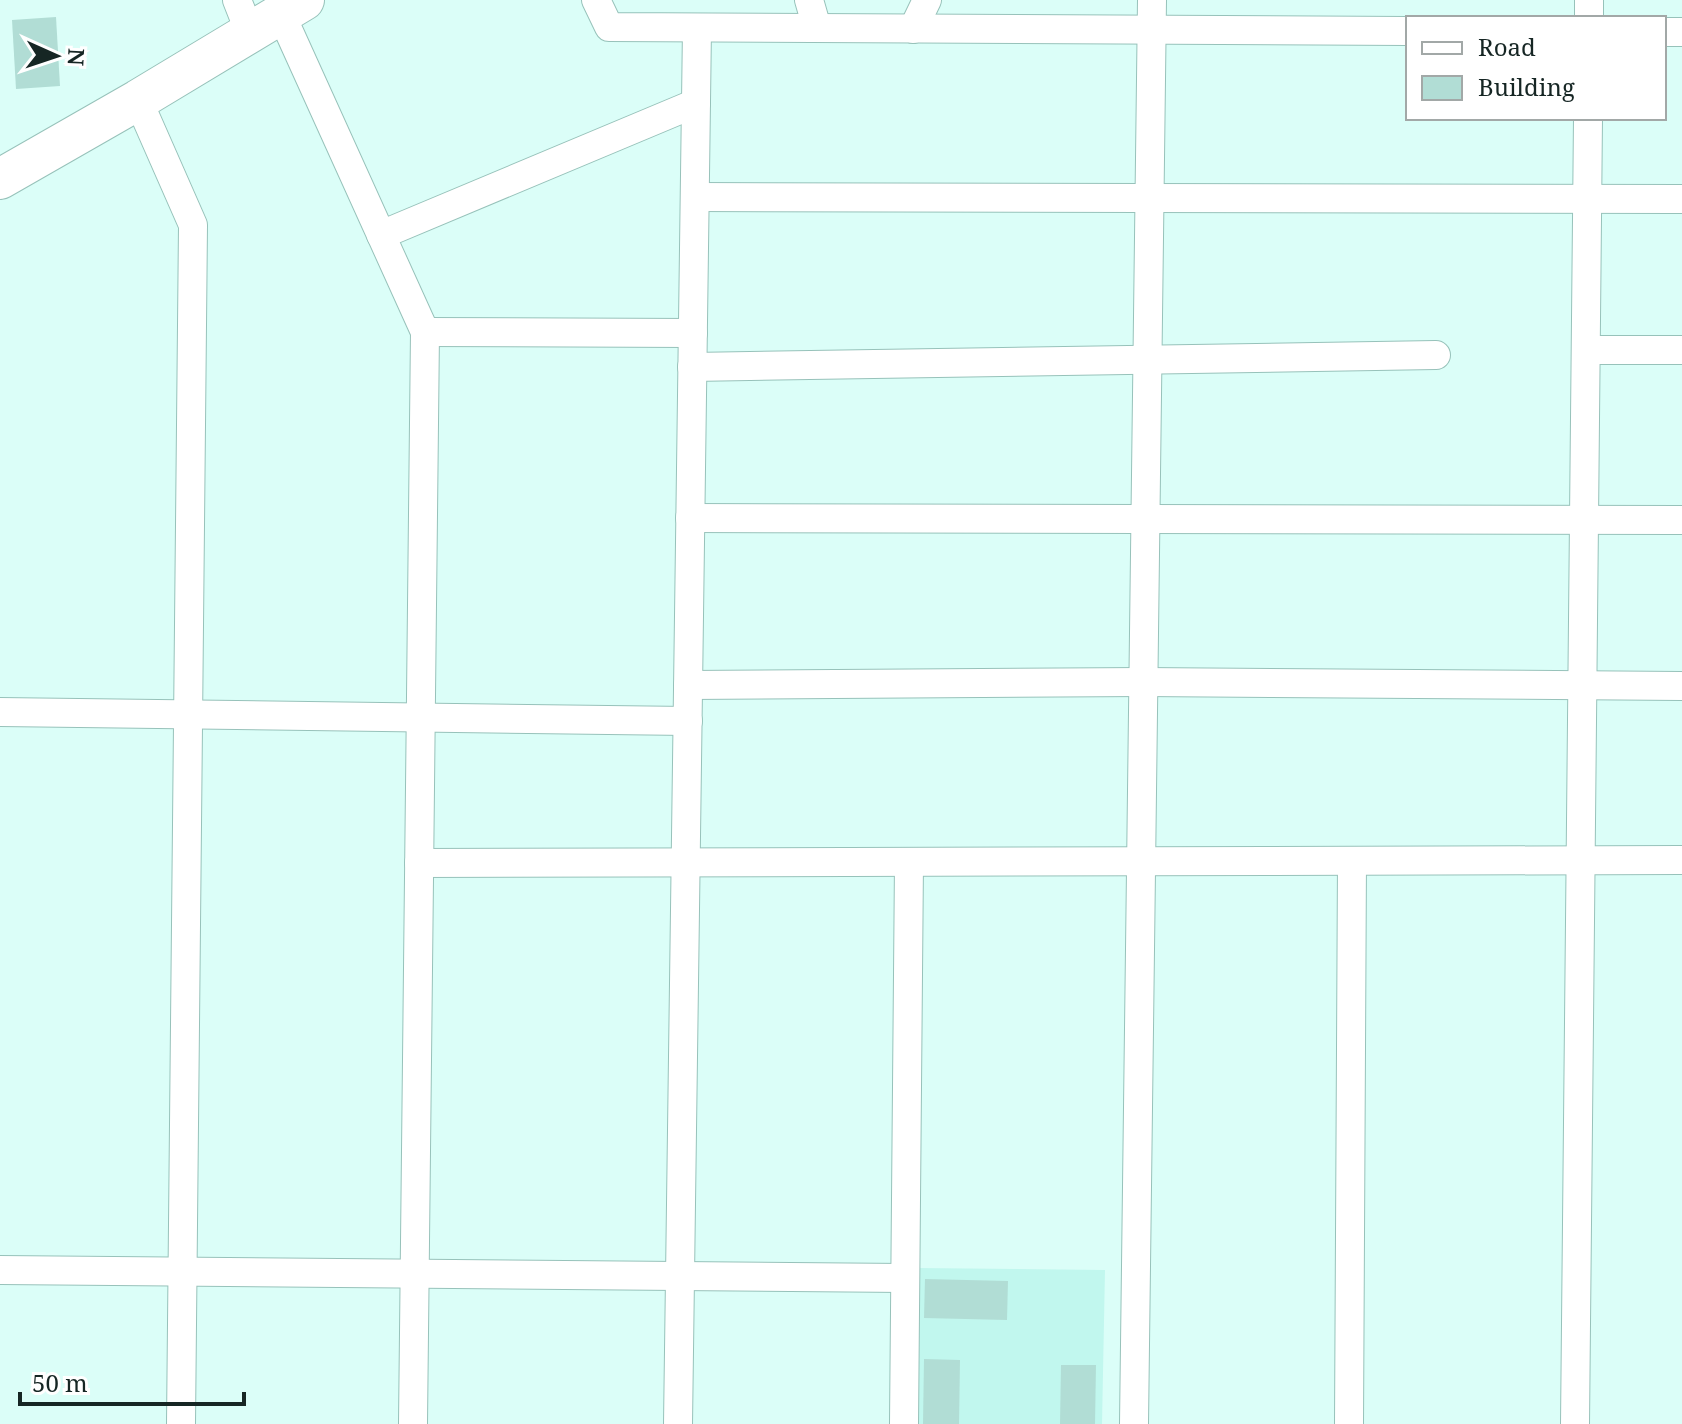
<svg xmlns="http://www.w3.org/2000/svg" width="1682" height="1424" font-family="'Noto Serif',serif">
	<rect width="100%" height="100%" fill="#dbfef8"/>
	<!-- built -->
	<polygon fill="#c1f7ee" points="917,1268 1105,1270 1102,1424 915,1424"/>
	<!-- building -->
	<g fill="#b1ddd5">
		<polygon points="56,17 60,86 16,89 12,20"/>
		<polygon points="925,1279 1008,1281 1007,1320 924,1318"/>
		<polygon points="924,1359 960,1360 959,1424 923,1424"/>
		<polygon points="1061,1365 1096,1365 1095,1424 1060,1424"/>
	</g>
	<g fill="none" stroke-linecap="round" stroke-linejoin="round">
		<defs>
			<g id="street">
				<polyline points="237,0 250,33"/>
				<polyline points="596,0 609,27 1408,31"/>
				<polyline points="809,0 817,28"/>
				<polyline points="281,14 425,332 413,1424"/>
				<polyline points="1589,18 1589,0"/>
				<polyline points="913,29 927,0"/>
				<polyline points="1664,32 1682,32"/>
				<polyline points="138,100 193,225 181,1424"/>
				<polyline points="695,197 1682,199"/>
				<polyline points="381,235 696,103"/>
				<polyline points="425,332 693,333"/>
				<polyline points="1586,350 1682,350"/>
				<polyline points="692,367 1436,355"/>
				<polyline points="690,518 1682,520"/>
				<polyline points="688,685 1143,682 1682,686"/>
				<polyline points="0,712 688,721"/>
				<polyline points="419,863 1682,860"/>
				<polyline points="0,1270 905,1278"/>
				<polyline points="678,1424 697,28"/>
				<polyline points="904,1424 909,862"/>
				<polyline points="1134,1424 1152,0"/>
				<polyline points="1349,1424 1352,861"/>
				<polyline points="1575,1424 1588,118"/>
			</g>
			<polyline id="secondary" points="0,179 138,100 304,0"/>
		</defs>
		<!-- street casing -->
		<use href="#street" stroke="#97c2ba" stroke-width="30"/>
		<!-- secondary casing -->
		<use href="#secondary" stroke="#97c2ba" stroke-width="42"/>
		<!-- street -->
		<use href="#street" stroke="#fff" stroke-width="28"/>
		<!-- secondary -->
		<use href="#secondary" stroke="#fff" stroke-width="40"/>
	</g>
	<!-- legend -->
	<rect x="1406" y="16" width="260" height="104" fill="#ffffff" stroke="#a2a8a7" stroke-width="2"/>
	<rect x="1422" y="42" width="40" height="12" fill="#ffffff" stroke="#a2a8a7" stroke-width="2"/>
	<text x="1478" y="56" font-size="24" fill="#162624">Road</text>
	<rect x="1422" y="76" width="40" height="24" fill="#b1ddd5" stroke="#a2a8a7" stroke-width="2"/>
	<text x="1478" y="96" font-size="24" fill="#162624">Building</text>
	<!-- north arrow -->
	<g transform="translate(56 56) rotate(93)" stroke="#ffffff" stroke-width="6" paint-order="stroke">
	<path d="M0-6L14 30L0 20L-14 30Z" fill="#162624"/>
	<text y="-12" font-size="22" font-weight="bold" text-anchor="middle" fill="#162624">N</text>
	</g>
	<!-- scale -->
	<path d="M20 1392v12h224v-12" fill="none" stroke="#162624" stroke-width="4"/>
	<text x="32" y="1392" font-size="24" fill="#162624" stroke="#ffffff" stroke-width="6" paint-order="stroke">50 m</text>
</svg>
